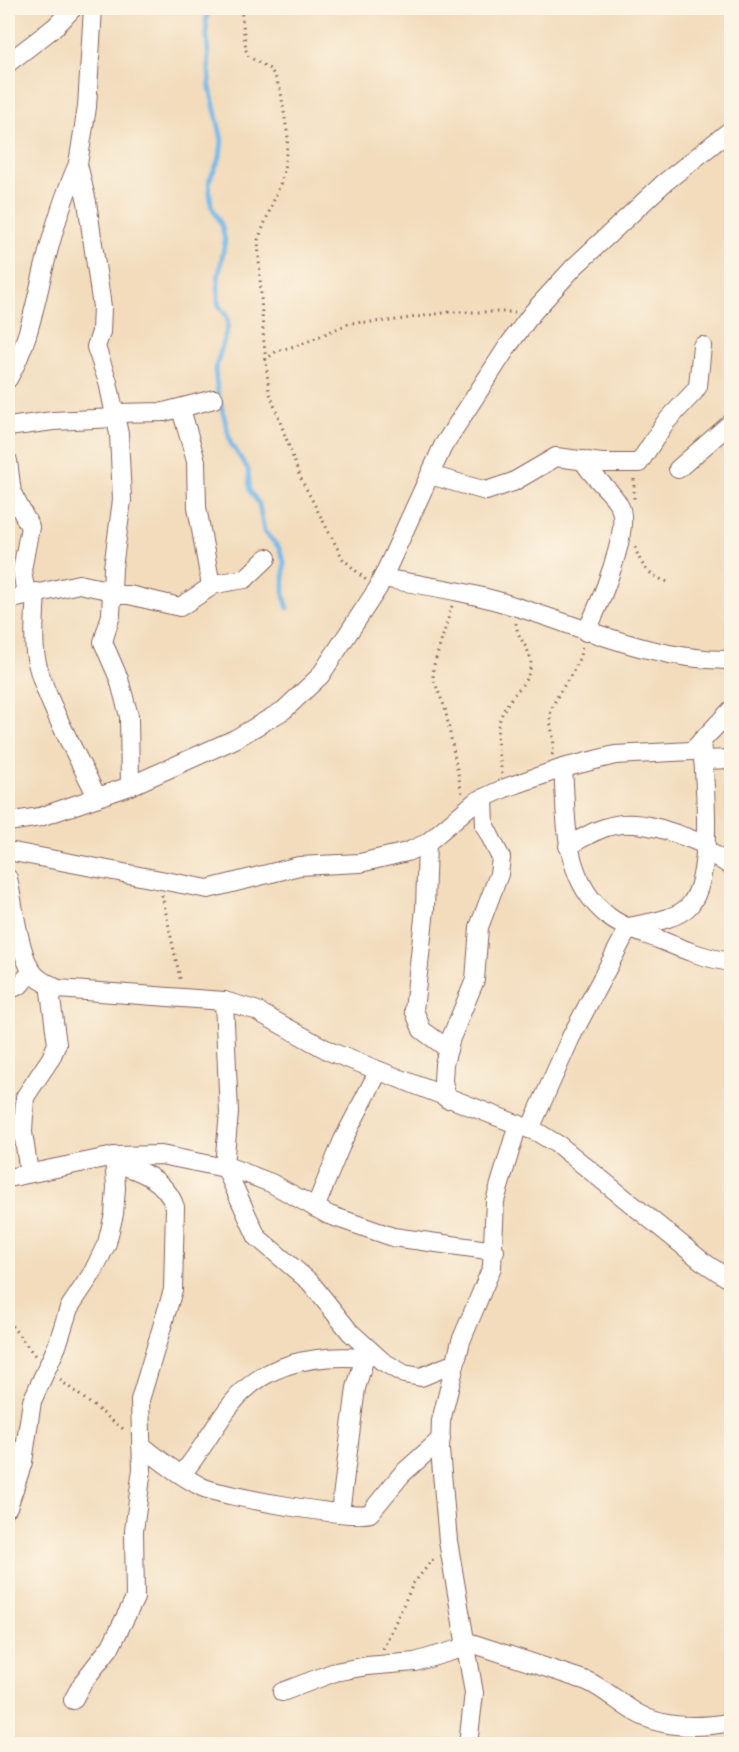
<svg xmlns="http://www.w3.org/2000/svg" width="739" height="1752" font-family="'IM FELL English',serif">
	<rect width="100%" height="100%" fill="#fcf5e5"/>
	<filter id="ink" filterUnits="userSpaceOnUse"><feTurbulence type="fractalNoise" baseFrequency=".0167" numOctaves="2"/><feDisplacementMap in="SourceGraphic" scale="12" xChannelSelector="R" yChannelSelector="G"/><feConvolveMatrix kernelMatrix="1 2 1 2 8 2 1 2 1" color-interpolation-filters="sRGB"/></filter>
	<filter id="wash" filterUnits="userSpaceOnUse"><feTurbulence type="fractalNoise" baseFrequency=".008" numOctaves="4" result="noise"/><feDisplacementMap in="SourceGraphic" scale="24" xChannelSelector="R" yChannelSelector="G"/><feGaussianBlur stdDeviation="1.35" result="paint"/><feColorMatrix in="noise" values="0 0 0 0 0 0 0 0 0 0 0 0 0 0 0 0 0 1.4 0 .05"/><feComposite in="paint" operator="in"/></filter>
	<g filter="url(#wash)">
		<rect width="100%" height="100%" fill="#f2dcbc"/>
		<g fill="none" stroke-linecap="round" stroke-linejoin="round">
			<!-- stream -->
			<polyline stroke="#72b8e9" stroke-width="4.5" points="211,8 206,18 210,88 222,140 220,157 209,181 211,205 222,226 225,241 218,279 218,304 227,317 228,326 215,370 217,389 231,444 248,469 250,491 259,504 264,531 279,548 284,561 284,596 288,608"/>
		</g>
	</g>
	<g filter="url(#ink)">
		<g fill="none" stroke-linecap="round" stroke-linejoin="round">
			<defs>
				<g id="minor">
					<polyline points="93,8 87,107 78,164 87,202 102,307 101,332 96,347 108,382 119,434 122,500 113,568 111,615 103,642 119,679 129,716 130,786"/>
					<polyline points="8,63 55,27 73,8"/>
					<path d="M8 379C30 341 36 298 47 256 55 225 65 193 78 164"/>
					<polyline points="181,409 196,461 197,507 211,586"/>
					<polyline points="114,413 164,412 214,399"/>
					<polyline points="8,427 53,421 115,418"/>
					<path d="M583 460C592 479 612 489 620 507 631 531 598 608 586 632"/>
					<polyline points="8,461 12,493 30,527 22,570 26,595"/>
					<polyline points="678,469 732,422"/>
					<polyline points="430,475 486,491 513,482 556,457 602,463 639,463 665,423 694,392 698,386 702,346"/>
					<path d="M382 578C429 586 476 593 520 608 590 630 657 661 732 660"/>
					<path d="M36 592C35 612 33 633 35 652 40 692 79 758 97 797"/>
					<polyline points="112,595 129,595 180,607 215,584 245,579 267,558"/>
					<polyline points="8,600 79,584 112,591"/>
					<polyline points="703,760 732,759"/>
					<path d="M563 768C567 821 562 879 608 916 621 927 642 933 658 939 682 949 706 959 732 962"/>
					<polyline points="8,822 40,817 130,786 235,739 284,710 320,676 378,588 443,446 508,346 533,312 574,267 664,183 732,129"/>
					<polyline points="427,843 425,909 414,1010 422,1030 448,1049"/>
					<path d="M568 846C583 838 598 828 615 825 643 819 680 835 706 845"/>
					<polyline points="705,849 732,867"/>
					<polyline points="8,851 208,889 299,866 360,863 407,852 427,843 475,802 505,788 563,768 615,755 692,751 732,709"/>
					<path d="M8 878C13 902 19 951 31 970 37 980 48 984 58 989L224 1001 255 1010 331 1052 537 1132 560 1146 702 1261 732 1281"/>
					<polyline points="8,990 20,985 32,971"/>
					<polyline points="224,1001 229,1113 224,1165 257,1237 310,1282 350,1332 382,1361 404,1374 421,1377 455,1363"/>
					<polyline points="447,1099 443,1081 444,1064 451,1038 475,980 479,927 499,874 501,858 485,826 484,798"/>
					<path d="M530 1129 571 1037 629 927C647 923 677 920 690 905 715 874 704 779 702 740"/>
					<polyline points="224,1165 271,1183 329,1215 393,1237 495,1251"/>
					<polyline points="29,1173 23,1132 25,1097 51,1058 57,1044 49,984"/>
					<polyline points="8,1178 114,1156 161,1155 225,1168"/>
					<polyline points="315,1208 343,1140 378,1072"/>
					<path d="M141 1445C160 1460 180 1476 202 1487 220 1496 356 1520 370 1513L402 1474 441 1439"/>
					<path d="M182 1474C200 1453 213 1428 230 1406 262 1363 315 1354 365 1358"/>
					<polyline points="8,1507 23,1462 32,1401 57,1346 69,1308 93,1272 107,1243 114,1214 116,1188 114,1156"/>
					<polyline points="340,1513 356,1388 367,1350"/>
					<path d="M465 1641 587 1681C605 1689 618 1702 635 1712 663 1729 700 1728 732 1722"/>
					<polyline points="282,1692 335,1672 367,1666 415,1662 466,1647"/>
					<path d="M73 1700 83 1682 111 1646 135 1598 134 1531 142 1469 140 1400 173 1290 175 1207C165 1179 140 1170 114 1163"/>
					<polyline points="468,1744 474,1693 448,1541 440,1450 441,1421 461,1341 492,1267 495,1201 518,1124"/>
				</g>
			</defs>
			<!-- minor casing -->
			<use href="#minor" stroke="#85615e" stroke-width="20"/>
			<!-- path -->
			<g stroke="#85615e" stroke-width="3" stroke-dasharray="1.5 4.5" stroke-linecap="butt">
				<polyline points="241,8 246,50 249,57 270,69 275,76 281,92 288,138 283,177 258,240 263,333 269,391 300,477 343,559 366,580"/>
				<polyline points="265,360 277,351 302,344 350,323 390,321 450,312 515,312"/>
				<polyline points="634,479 634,499"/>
				<path d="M635 547C641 566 649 576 668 582"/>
				<polyline points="452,606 434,665 433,678 445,708 462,794"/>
				<path d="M552 755C558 740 546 723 552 708 561 685 576 675 582 648"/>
				<path d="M502 774C497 740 491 725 513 696 520 687 527 681 530 669 535 651 516 640 516 622"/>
				<polyline points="162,895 181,983"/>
				<polyline points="8,1321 36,1357"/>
				<polyline points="60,1380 126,1431"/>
				<polyline points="383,1649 413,1584 435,1557"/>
			</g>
			<!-- minor -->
			<use href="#minor" stroke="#fff" stroke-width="18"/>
		</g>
	</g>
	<!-- margin -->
	<rect width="739" height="1752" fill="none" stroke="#fcf5e5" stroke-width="30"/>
</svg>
